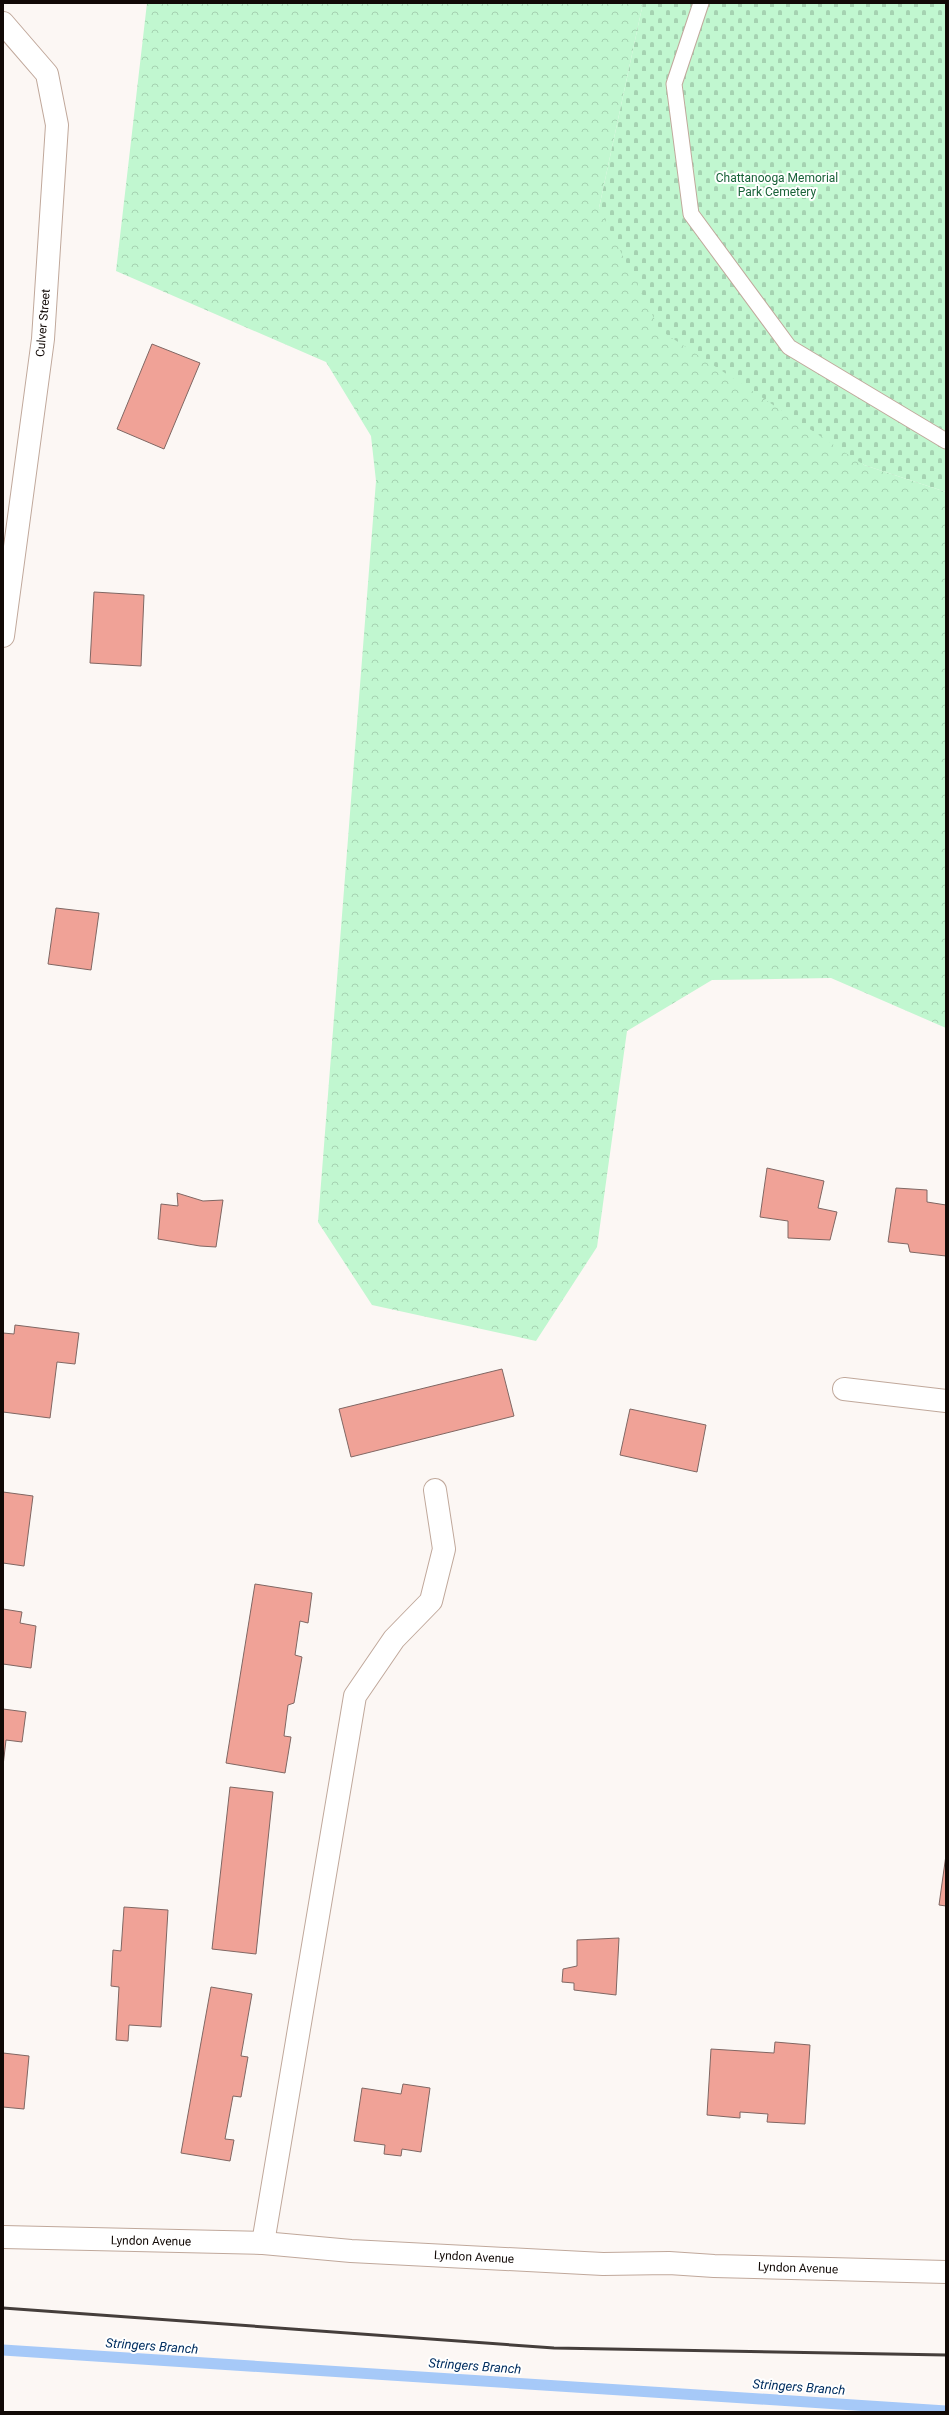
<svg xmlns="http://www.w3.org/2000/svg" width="949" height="2415" font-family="Roboto,sans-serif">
	<defs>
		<pattern id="forest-crowns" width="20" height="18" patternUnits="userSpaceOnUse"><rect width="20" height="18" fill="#c1f7d0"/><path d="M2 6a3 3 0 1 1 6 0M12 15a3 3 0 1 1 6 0" fill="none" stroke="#a5d2b1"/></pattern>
		<pattern id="cemetery-stones" width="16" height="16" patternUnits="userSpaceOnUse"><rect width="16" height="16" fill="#c1f7d0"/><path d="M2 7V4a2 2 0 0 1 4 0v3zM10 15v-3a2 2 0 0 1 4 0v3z" fill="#a5d2b1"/></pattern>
	</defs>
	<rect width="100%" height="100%" fill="#fcf7f4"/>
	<!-- forest -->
	<polygon fill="url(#forest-crowns)" points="147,3 643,3 599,208 864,465 946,492 946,1028 831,978 712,980 627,1031 597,1247 536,1341 372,1305 318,1222 376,481 371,436 326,362 116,271"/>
	<!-- cemetery -->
	<polygon fill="url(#cemetery-stones)" points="643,3 946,3 946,492 864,465 660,330 599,208"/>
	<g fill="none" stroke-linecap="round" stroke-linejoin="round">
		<!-- stream -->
		<polyline stroke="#a6c9f8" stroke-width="11" points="3,2350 946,2411"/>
	</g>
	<!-- building -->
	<g fill="#f0a297" stroke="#806763">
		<polygon points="152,344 200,363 164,449 117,429"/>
		<polygon points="94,592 144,595 141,666 90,663"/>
		<polygon points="56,908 99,913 91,970 48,964"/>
		<polygon points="767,1168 824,1181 818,1208 837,1212 830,1240 788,1238 788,1221 760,1217"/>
		<polygon points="896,1188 927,1190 927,1202 946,1205 946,1256 910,1252 908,1244 888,1242"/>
		<polygon points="177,1193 203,1201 223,1200 216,1247 200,1246 158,1239 161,1204 178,1206"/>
		<polygon points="15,1325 79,1333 75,1364 57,1362 50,1418 3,1412 3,1333 14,1334"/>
		<polygon points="502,1369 514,1416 351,1457 339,1409"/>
		<polygon points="630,1409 706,1425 697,1472 620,1455"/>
		<polygon points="3,1492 33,1496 24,1566 3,1563"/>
		<polygon points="255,1584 312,1593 308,1623 300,1621 295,1655 302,1657 294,1703 288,1705 284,1736 291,1737 285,1773 226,1763"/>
		<polygon points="3,1609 22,1612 20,1623 36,1626 31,1668 3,1664"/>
		<polygon points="3,1709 26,1712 22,1742 6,1740 3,1766"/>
		<polygon points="230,1787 273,1792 256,1954 212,1949"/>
		<polygon points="946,1855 946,1906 939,1905"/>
		<polygon points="124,1907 168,1910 161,2027 129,2025 128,2041 116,2040 119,1987 111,1986 113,1950 121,1951"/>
		<polygon points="619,1938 616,1995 574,1990 574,1983 562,1982 563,1969 577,1966 577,1940"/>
		<polygon points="211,1987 252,1994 241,2056 248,2057 241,2097 233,2096 225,2139 234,2140 230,2161 181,2153"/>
		<polygon points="775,2042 810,2045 805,2124 767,2122 768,2114 740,2112 740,2118 707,2115 711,2049 774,2053"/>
		<polygon points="3,2053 29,2056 24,2109 3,2107"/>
		<polygon points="403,2084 430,2088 421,2152 402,2149 401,2156 384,2154 385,2145 354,2141 362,2088 401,2094"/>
	</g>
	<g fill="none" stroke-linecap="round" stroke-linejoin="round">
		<defs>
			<polyline id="lane" points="701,3 674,84 691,214 789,347 946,441"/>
			<g id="street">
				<polyline points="3,23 47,74 57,125 43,339 3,636"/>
				<polyline points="844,1389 946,1401"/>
				<polyline points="3,2237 263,2243 351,2251 603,2264 669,2263 714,2266 946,2272"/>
				<polyline points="263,2243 355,1696 394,1639 431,1601 444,1549 435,1490"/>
			</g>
		</defs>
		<!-- lane casing -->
		<use href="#lane" stroke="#c0a89b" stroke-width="17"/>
		<!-- street casing -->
		<use href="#street" stroke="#c0a89b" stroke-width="24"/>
		<!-- lane -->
		<use href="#lane" stroke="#fff" stroke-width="15"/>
		<!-- street -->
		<use href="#street" stroke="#fff" stroke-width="22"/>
		<!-- rail -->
		<polyline stroke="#453e3b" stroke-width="3" points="3,2308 554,2348 946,2355"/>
	</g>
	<g text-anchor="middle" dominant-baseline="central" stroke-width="4" stroke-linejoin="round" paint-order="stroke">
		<!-- park labels -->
		<g font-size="12" fill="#186238" stroke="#fff">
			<text x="777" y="178">Chattanooga Memorial<tspan x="777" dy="14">Park Cemetery</tspan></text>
		</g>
		<!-- street labels -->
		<g font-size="12" fill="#110906" stroke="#fff">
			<text transform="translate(43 323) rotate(-85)">Culver Street</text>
			<text transform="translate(151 2241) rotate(1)">Lyndon Avenue</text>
			<text transform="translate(474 2257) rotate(3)">Lyndon Avenue</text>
			<text transform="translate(798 2268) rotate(2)">Lyndon Avenue</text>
		</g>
		<!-- water labels -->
		<g font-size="13" font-style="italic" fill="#033062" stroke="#fff">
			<text transform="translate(152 2346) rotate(4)">Stringers Branch</text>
			<text transform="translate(475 2366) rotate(4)">Stringers Branch</text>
			<text transform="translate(799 2387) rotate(4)">Stringers Branch</text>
		</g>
	</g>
	<!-- border -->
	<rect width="949" height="2415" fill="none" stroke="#110906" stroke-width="8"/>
</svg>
